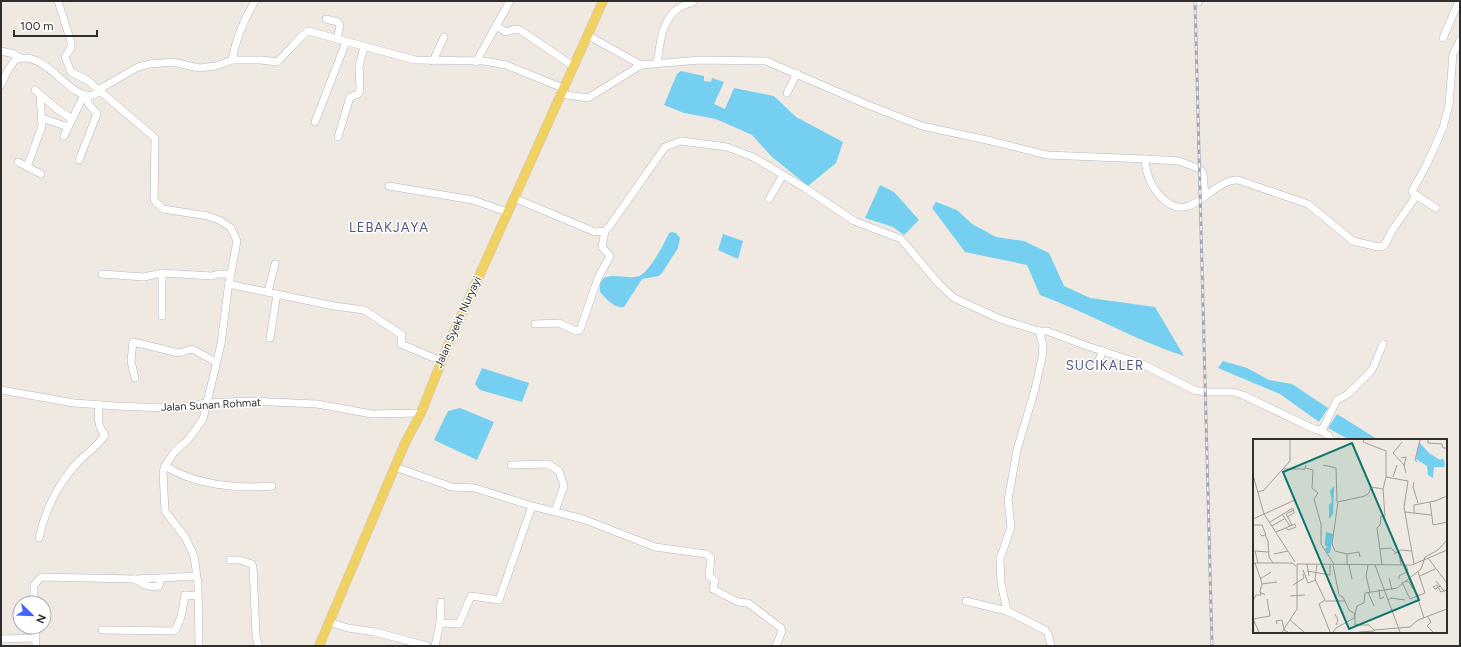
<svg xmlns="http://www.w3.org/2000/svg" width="1461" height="647" font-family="Figtree,sans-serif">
	<rect width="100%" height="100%" fill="#efe9e1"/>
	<!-- water -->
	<g fill="#75cff0">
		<polygon points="681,71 704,76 704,81 711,82 712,78 724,82 714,104 725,109 734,88 774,96 796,117 843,142 836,163 808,186 772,157 752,135 716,119 684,113 664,105 677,74"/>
		<polygon points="880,185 894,192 919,220 904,235 893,227 865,218"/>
		<path d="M936 202 957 210 972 224 996 237 1024 241 1049 253 1064 286 1090 298 1155 307 1184 356C1134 340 1090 313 1040 295L1027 265 965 252 932 208Z"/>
		<path d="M672 232 676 233 680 238 678 248 662 273 659 276 642 279 624 307C614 309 607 299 600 292 597 264 628 283 641 275 651 269 664 244 669 233Z"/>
		<polygon points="723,234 743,241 738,259 718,250"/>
		<polygon points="1223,361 1247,368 1269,380 1292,384 1328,408 1319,422 1280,394 1218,368"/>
		<polygon points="482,368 529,383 522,402 480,390 475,384"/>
		<polygon points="460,408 494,422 477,460 434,440 448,411"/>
		<polygon points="1337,414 1377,439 1376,440 1350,440 1328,428"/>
	</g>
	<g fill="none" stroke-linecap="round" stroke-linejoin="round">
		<defs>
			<g id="minor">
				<polyline points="58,1 71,42 71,48 65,57 71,72 87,80 155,138 154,200 163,209 208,216 221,221 231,228 237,241 228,289 221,344 203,419 188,440 175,451 165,466 163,472 165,511 185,537 194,556 198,584 199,646"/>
				<polyline points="510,1 496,26 506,32 515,29 520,30 573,66"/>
				<polyline points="1198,1 1198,2"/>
				<polyline points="326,19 338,22 340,26 337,39"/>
				<polyline points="587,35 641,65"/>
				<polyline points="1443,38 1459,1"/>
				<polyline points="1,51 14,54 20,58"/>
				<path d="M232 60C236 38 243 21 255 1"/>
				<polyline points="433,61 444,37"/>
				<polyline points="476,62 496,26"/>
				<path d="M657 63C660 46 661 23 675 11 680 6 688 4 694 1"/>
				<path d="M1 85 8 70 15 60C49 46 74 113 100 91"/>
				<polyline points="35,90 57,109 72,119"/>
				<path d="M98 90 138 67 150 64 173 62 199 68 216 66 232 60H261L277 62C285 55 302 34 308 31L415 60 484 61 506 65 563 88"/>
				<polyline points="787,93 797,73"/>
				<path d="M560 94 588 98 641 65 700 60 766 61 868 105 922 126 987 140 1047 155 1145 159C1146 175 1151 187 1162 198 1191 227 1211 179 1238 180L1308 204 1353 241 1378 247 1384 246 1393 229 1417 195"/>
				<polyline points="42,118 68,127"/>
				<polyline points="315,122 346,42"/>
				<polyline points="64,136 84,95"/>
				<polyline points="338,137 350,97 358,94 360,91 359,66 364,47"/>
				<polyline points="1145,159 1179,161 1200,169 1203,173 1205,196"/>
				<polyline points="79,160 97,114 88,103 87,95"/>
				<polyline points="18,162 41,174"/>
				<polyline points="27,167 42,126 40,95"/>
				<polyline points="389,186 473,200 507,212"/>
				<polyline points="514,198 595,232 605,231 609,227 665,147 681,141 727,147 753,157 805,188 854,221 901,239 939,284 954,298 1000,319 1039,331 1043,345 1042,358 1035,389 1017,450 1008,500 1011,527 1000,559 1001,583 1007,611 1045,630 1048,634 1051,646"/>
				<polyline points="769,199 783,175"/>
				<polyline points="1436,208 1414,194 1412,191 1427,164 1443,128 1449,105 1453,54 1460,40"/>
				<polyline points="102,274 144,277 162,273 212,276 218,274 230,274"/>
				<polyline points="228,284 334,306 364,310 402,335 401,344 441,361"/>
				<polyline points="268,292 275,264"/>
				<polyline points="162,316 162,273"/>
				<polyline points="535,324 559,323 576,331 580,330 598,278 610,256 602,247 605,231"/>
				<polyline points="1039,331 1047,331 1084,345 1142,364 1194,390 1205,392 1233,392 1243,395 1316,430 1322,429 1324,426 1337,400 1348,394 1372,370 1383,344"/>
				<polyline points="270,338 277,294"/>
				<polyline points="1097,364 1103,351"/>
				<polyline points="135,378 131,361 133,342 179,353 192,349 216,362"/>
				<polyline points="1,390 74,403 117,406 166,408 184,407 206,403 251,401 317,404 372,414 421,413"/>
				<polyline points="1319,430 1328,435 1331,440"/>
				<polyline points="511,465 548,464 559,471 564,486 555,511"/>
				<path d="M165 466C195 485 237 489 272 486"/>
				<polyline points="395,467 452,487 475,488 532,506 583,519 655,547 706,554 711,558 709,576 715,581 713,589 738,602 748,603 781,628 782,631 776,646"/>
				<path d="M39 538C45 510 59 482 79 461 88 452 98 446 105 435 97 426 98 416 99 405"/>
				<polyline points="230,560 240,560 252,564 253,567 256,635 258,646"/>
				<polyline points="135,579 161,578"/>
				<polyline points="966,601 1007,611"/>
				<path d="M34 603V585L41 577 135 579C144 585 149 588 159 586L161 578 196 576"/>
				<polyline points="329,622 348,628 375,632 427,646"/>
				<polyline points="440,623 459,624 471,596 499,600 532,506"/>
				<polyline points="35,627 36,646"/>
				<polyline points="102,630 175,631 181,617 185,595 197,596"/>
				<polyline points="1,639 35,638"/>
				<polyline points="435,646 440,623 441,602"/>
			</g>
			<polyline id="major" points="319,646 405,443 421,413 448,345 603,1"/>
		</defs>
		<!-- minor casing -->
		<use href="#minor" stroke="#b4b7c1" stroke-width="8"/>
		<!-- major casing -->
		<use href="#major" stroke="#c9c9c9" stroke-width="10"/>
		<!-- minor -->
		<use href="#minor" stroke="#fff" stroke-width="7"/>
		<!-- major -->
		<use href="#major" stroke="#f2d163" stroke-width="9"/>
		<defs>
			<polyline id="rail" points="1195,1 1212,646"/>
		</defs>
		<!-- rail casing -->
		<use href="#rail" stroke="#a3a6b8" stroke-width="3"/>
		<!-- rail -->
		<use href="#rail" stroke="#fff" stroke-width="1.5" stroke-dasharray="4.5" stroke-linecap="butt"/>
	</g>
	<g text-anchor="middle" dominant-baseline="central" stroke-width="3" stroke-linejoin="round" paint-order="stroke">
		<!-- street labels -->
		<g font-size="11" fill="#2e2e2e" stroke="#fff">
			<text transform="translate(458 322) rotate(-66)">Jalan Syekh Nuryayi</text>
			<text transform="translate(211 405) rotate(-3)">Jalan Sunan Rohmat</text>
		</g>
		<!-- quarter labels -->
		<g font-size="13" letter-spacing="1" fill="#4d5680" stroke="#fff">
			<text x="389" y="227">LEBAKJAYA</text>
			<text x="1105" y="365">SUCIKALER</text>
		</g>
	</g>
	<!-- overview -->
	<g transform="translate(1253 439)">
		<rect width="194" height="194" fill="#efe9e1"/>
		<path d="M166 3 176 14 187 21 190 19 192 25 191 28H181L180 39 175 36 174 27 163 20ZM81 47 80 75 76 80V66L79 63 77 52ZM73 93 80 95 77 114H74L72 110 75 107H72V103Z" fill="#75cff0"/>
		<path fill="none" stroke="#a29e99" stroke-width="1" d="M175 1V4L189 5 190 9H194M149 3 140 14 151 26 153 34M148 19 153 18 151 27M164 23 162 21 167 1M70 26 83 29 84 63M53 29 60 31 59 49 65 54 61 60 68 85V105L81 125M30 30H52L53 26M0 36 11 75 42 123M133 38 155 42 151 68 161 125M140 38 144 26M161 43 160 48 165 64M5 53 11 51 37 22V1M177 63 180 86 194 83M152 73 178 76M161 74V66L182 62 194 57M29 75 37 87M0 80 42 61M17 83 40 69 41 74 34 78M0 86H9L13 96M39 86 33 75 41 71M19 87 31 80M33 89 35 91 43 88 42 85M23 93 42 85M7 95 9 97 12 96 15 102 16 118 20 124M127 110 138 109 143 114M146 114 148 126M21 115 35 112M94 115 106 113 107 118M141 115 148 111 159 112M175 119 194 144M0 124H39L43 127M2 124 9 144 7 153 12 156M5 124 2 112 15 113M44 125 159 126 194 111M54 125 56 137M64 125 62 140 72 161 66 165 77 193M80 126 86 156 90 158 96 171 102 175M94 126V115L82 112 79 105 85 63 112 57 116 54 118 48 130 50 133 38V12L110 3 111 1M96 126 99 140M115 126 113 137 117 153M122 126 147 193M129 126 124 89 127 86 128 77H132L130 50M50 131 55 144 63 141M54 132 77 136V125M167 137 182 130M136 139 139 151M7 140 18 133M146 140V137L155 132 153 126M152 142 156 143 160 150M183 142 191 152 194 151M149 143 157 160 172 154 165 133M9 145 24 143M40 146 51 139 50 135M188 147 185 148 183 150H182L180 148 184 146 186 150 188 153 191 152M126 150 127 160 131 158M115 153 121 167M37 157 52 156M164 157 171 179M1 160 3 156H8L7 153M135 161 138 159 152 161M72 162H92M82 175 85 181 83 186M102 175V186H116L121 191 157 188 165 181 194 170M175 178 178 183 174 187 180 193M0 180 17 177 14 160M0 180 6 193M37 181 51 193M24 185 23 182 29 181 31 191 35 193M29 193 44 170V125M80 193 83 189 101 179 104 167 111 164 112 154 144 149 168 130 172 118 185 111 194 101M106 193 121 192"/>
		<path fill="#0f766e" fill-opacity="0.15" stroke="#0f766e" stroke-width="2" d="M99 4 166 161 96 190 30 33Z"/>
		<rect width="194" height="194" fill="none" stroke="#2e2e2e" stroke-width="2"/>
	</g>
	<!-- border -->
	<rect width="1461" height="647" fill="none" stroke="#2e2e2e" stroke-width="4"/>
	<!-- north arrow -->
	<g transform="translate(32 615) rotate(113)"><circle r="19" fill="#ffffff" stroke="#ababab"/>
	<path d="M0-3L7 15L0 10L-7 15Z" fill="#4264fb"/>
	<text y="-6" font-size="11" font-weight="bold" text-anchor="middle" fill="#2e2e2e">N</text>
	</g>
	<!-- scale -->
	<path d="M14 30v6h83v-6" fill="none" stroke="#2e2e2e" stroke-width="2"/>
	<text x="20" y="30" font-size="12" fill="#2e2e2e" stroke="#ffffff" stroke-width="3" paint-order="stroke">100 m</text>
</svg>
